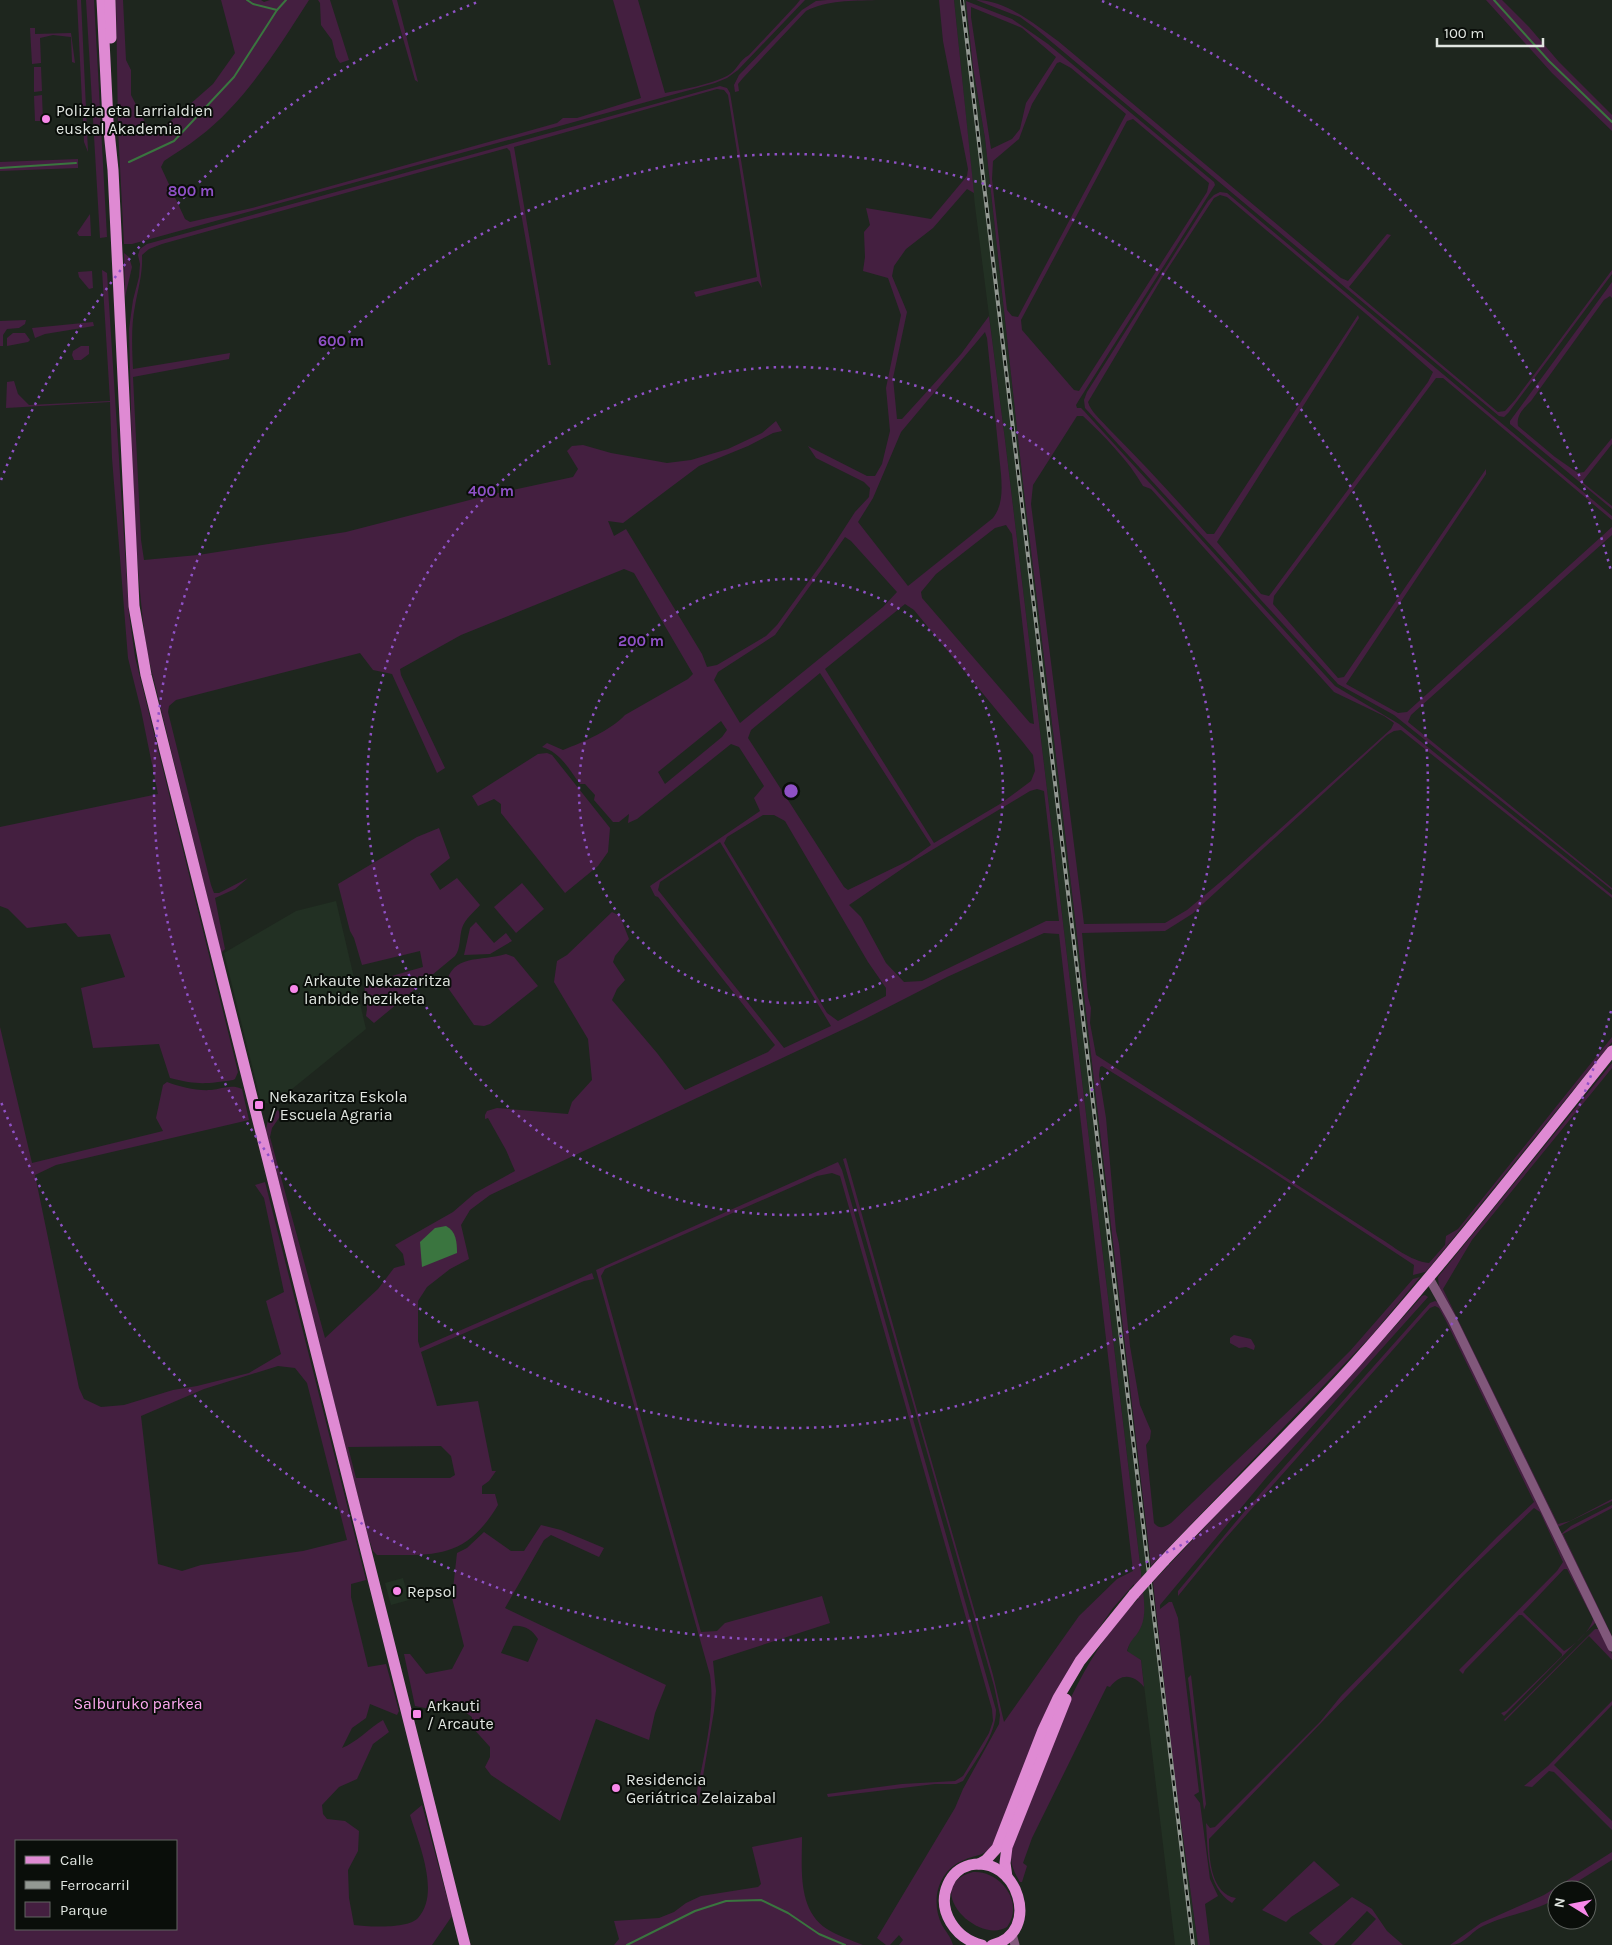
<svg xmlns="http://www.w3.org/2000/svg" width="1612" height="1945" font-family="Karla,sans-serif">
	<rect width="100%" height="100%" fill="#1e261e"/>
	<!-- built -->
	<g fill="#223023">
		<polygon points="954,0 966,0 973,67 985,138 1024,492 1056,756 1175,1779 1198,1945 1175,1945 1141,1660 1127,1652 1131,1639 1139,1631 1144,1614 1141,1572 1005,440 975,206"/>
		<polygon points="336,901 366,1029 276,1102 271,1104 261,1102 224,953 296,911"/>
		<polygon points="403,1578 409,1600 391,1605 385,1583"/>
	</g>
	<!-- green -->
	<g fill="#441f40" fill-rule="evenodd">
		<polygon points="77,0 81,0 88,152 84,142"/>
		<polygon points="86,0 94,0 107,237 100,238"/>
		<path d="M116 0H123L126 60 131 70V95L146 124 156 130 164 127 213 84 235 53 221 0H261L264 2 270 0H309C279 47 244 103 199 137 188 146 175 153 164 161L161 167 185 219 190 222 252 208 557 123 563 118H577L641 98 613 0H638L665 93C685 89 708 85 727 76 737 71 739 60 749 55L796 5 800 0H805L738 70 727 78 715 83 132 244H124L118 128Z"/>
		<polygon points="318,0 330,0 349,60 340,63 336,57 332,40 321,25 320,3"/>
		<polygon points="392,0 397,0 418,82 415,80"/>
		<path d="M827 0H876C852 1 827 0 806 11L743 78 738 84 739 91 735 92 734 85 739 75 802 10 816 1Z"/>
		<path d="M939 0H954L974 193 967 189 933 228 906 249 894 266 892 276 907 312 893 378 897 419H902L961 354 989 316 1005 440 1141 1572C1142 1591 1149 1614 1139 1631 1133 1640 1131 1639 1127 1651L1141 1660 1144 1687C1133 1674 1121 1673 1110 1687L1107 1686 1032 1838 1023 1863 1027 1866 1022 1882H1020C1013 1870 1010 1863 1011 1849 1044 1763 1071 1667 1138 1599L1134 1584 1113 1608 1078 1658 993 1844C984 1857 977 1854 964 1860 938 1870 930 1901 942 1925 946 1932 951 1937 953 1945H899L903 1940 899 1935 890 1945H886L877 1938 955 1808 963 1789 999 1724 1000 1715 994 1686 843 1159 846 1158 922 1428 993 1675 1004 1722 1079 1616 1117 1579 1133 1571 1059 934 1044 933 947 977 863 1020 490 1195 470 1210 461 1225 469 1259 450 1269 427 1287 418 1301V1341L420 1348 592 1273 594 1279 584 1281 421 1352 437 1406 478 1401 492 1471H496L489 1481 482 1486V1494H495L498 1505C465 1560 434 1555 377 1555L373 1551 367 1533 266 1133C266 1123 269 1115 278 1110L281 1115 272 1128 270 1137 325 1338 378 1289 394 1268 405 1265 403 1254 395 1245 453 1212 475 1193 515 1171 506 1150 488 1118 485 1119V1115L487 1111 497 1108 568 1114 572 1102 592 1080 588 1039 554 982 557 961 567 955 612 912 620 916 629 939 615 956 613 962 625 980 617 989 612 1000 657 1053 685 1090 768 1052 775 1045 658 897 655 896 650 886 760 811 754 798 764 786 739 747 731 744 637 819 628 823 629 814 619 822H613L594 800 595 795 585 784H580C569 769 560 752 542 747L547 743 563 750C583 742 610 731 625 715L688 679 693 674 634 573 624 569 461 635 400 669 401 675 445 768 437 773 392 674 373 670 360 653 176 700 169 706 168 712 211 885 214 893H219L248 878 235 889 215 898 225 949 221 953 147 652C132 546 132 436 129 329L133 300 139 277 140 264 138 255 140 249 147 244 720 86 727 88 730 93 762 288 758 281 696 297 694 292 757 277 728 95 724 90 717 89 514 147 551 365H548L510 151 507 148 162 244 149 249 142 255C143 273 138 289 135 306 131 325 132 349 133 369L230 353 229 359 133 377 141 540 144 560 198 555 346 532 489 495 573 477 578 469 567 451 572 446 583 445 611 453 667 463 691 460 728 449 762 433 776 421 782 431 773 433 748 446 699 466 623 523 608 521 614 536 626 529 702 654 707 667 717 665 766 636 777 625 822 563 855 512 869 497 870 488 864 482 816 458 808 446 867 476H875L882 464 890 431 886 388 901 315 888 278 863 271 865 257 864 232 870 225 866 208 931 219 967 176 968 169 943 41ZM985 332 987 338 1001 474C1002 489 1003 505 993 518L908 586 858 522 873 498 901 432ZM1006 525 1012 534 1034 724 1030 723 922 598 921 592 936 574 995 528ZM845 537 851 541 897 592 883 607 740 723 714 680 718 672 775 635ZM905 604 914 610 1022 741 1033 755 1035 771 1031 781 1000 804 934 843 825 669ZM820 673 931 845 910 860 848 890 844 887 748 738 751 730ZM721 721 727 730 722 737 665 784 658 772ZM1037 789 1044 791 1059 921H1046L922 981 904 982 886 963 861 917 849 905 912 862 1030 791ZM763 815H774L785 821 868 962 886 988V996L838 1021 827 1013 724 843 727 837ZM720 842 831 1026 784 1048 658 890 660 882ZM441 1446 451 1456 455 1475 450 1478H356L348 1447Z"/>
		<path d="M976 0C1006 0 1034 24 1058 41L1341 278 1348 281 1387 234 1391 235 1349 287 1498 412 1505 411 1515 400 1612 270V274L1509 412 1504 417 1499 416 1035 28 1020 17Z"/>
		<polygon points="1486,0 1502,0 1529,27 1559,62 1612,115 1612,131 1552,73"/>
		<path d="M966 1 1012 19 1048 44 1214 182 1215 185 1079 400 1076 405 1077 408H1081L1084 411 1335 686 1399 724 1612 895V898L1401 730 1394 731 1387 735 1192 914 1165 931 1082 933 1088 997 1091 1008 1090 1023 1096 1055 1378 1237C1393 1246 1410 1261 1429 1263L1445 1245 1446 1236 1458 1229 1612 1037V1042L1429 1268 1425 1272 1413 1275 1414 1265 1262 1165 1102 1066 1100 1067 1099 1075 1106 1118 1116 1231 1119 1244 1130 1346 1140 1405 1151 1431 1150 1439 1146 1445 1154 1523C1160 1530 1164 1527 1171 1523L1321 1380 1350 1351 1413 1279 1420 1277 1371 1336 1151 1566 1056 756 1024 492 985 138 973 67ZM971 7 1022 28 1056 57 1026 103 1020 129 1012 139 991 149 971 17ZM1060 62 1071 68 1126 114 1018 317 1012 316 1007 310 992 179 993 161 1019 139 1032 104 1057 63ZM1133 119 1209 183 1207 192 1079 391 1074 390 1022 330 1021 320 1127 121ZM1077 416H1083C1104 436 1129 461 1143 486L1151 489 1334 692 1384 716 1394 723 1391 729 1231 873 1187 910 1165 923 1084 924 1031 504 1033 485Z"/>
		<polygon points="30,28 35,28 35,34 71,33 75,63 72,62 71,37 53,35 40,38 41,63 32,64"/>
		<polygon points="34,67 41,67 42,91 34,92"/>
		<polygon points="42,95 43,121 35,121 34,96"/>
		<polygon points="78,159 78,168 0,171 0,162"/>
		<path d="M1220 192 1227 193 1612 516V520L1443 378H1436L1274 596 1273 604 1338 678 1344 677 1486 469V474L1346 684 1398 713 1407 712 1612 527V535L1411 715 1408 722 1612 888V890L1394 715 1338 684 1085 408 1084 400 1087 392 1208 201 1214 195ZM1220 195 1227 197C1296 256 1366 312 1433 372L1428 382 1269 596 1261 594 1217 542 1359 318 1358 315 1214 534H1207C1175 498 1143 463 1109 429 1103 422 1090 411 1088 402L1165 273 1214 198Z"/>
		<polygon points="90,214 91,236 79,236 77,233"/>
		<polygon points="124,253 129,257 132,267 125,297"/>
		<path d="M102 270 107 273 129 614 135 657 238 1072 235 1079 233 1080C206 1084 197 1085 170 1078L159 1044 93 1048 81 988 125 977 110 934 78 937 66 923 27 928 8 909 0 906V827L158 794 141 710 128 658 112 458 110 402 6 408 7 382 14 381 18 394 29 405 110 401Z"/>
		<polygon points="92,271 93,288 89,289 79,277 78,272"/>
		<path d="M1612 282V298L1610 296 1604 300 1531 401C1524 408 1516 415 1518 426L1555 457 1578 473 1584 472 1612 438V444L1582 482 1612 506V509L1510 424V421Z"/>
		<polygon points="26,320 25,324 19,328 7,329 3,335 3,346 0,346 0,321"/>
		<polygon points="93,322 94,326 45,334 35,338 32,328"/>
		<polygon points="13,333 25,333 30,340 28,342 7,346 7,338"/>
		<polygon points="81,346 89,346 89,354 81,360 74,360 72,355 73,351"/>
		<polygon points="547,753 552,755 610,828 608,852 598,866 565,893 501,813 501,804 494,799 478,806 472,796 538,754"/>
		<path d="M439 828 450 858 430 874 440 890 457 878 480 905C474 912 465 919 462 928 459 938 461 948 455 956L374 1023 366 1016 367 1009 364 984 423 967 420 951 362 965 354 938 350 931 338 884 417 837Z"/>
		<polygon points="522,883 544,909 516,933 494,907"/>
		<polygon points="476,922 494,943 506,933 512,941 490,954 464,955 470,928"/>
		<path d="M506 954 514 957 538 986 490 1024 484 1026 474 1025 446 985C452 953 481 962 506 954Z"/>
		<path d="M0 1027 32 1163 163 1131 156 1118 163 1085 167 1082C181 1087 196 1091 211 1090 222 1089 231 1084 242 1089L249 1120 56 1165 35 1175 79 1388 84 1399 101 1407 124 1405 173 1390 197 1386 249 1373 281 1354 266 1301 284 1292 264 1198 255 1185 265 1182 366 1580 351 1584V1597L368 1667 386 1664 399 1711 397 1715 370 1704 366 1718 352 1728 342 1748C357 1742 368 1729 383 1720L389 1732 373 1744 357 1779 339 1787 322 1805 323 1814 327 1819 345 1821 359 1831 358 1851 348 1870 349 1898 354 1925C368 1927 408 1929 418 1918 441 1893 418 1842 410 1815L422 1805 452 1916 432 1945H0ZM278 1366 295 1368 307 1383 347 1540 303 1551 201 1565 182 1571 158 1564 141 1416 204 1389ZM16 1841H176V1929H16Z"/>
		<polygon points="1612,1063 1612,1068 1472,1240 1443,1289 1558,1524 1570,1521 1612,1499 1612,1501 1558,1527 1439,1288 1438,1277"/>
		<path d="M838 1162 842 1170 996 1710C996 1736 976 1759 963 1781L956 1784H935L828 1797 827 1794 902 1784 955 1781 963 1776 989 1733 993 1721 992 1709 840 1176 832 1173 817 1176 605 1269 601 1276 701 1632 717 1631 725 1623 822 1596 830 1623 713 1661 716 1691 714 1711 698 1806 695 1801C702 1763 716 1713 710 1675L596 1270Z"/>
		<path d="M1425 1295 1428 1297 1266 1478 1160 1605V1609L1169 1602H1172L1178 1618 1199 1792 1194 1795 1200 1803 1210 1879 1218 1896 1205 1904 1210 1945H1198L1175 1779 1153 1582C1242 1486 1336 1395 1422 1296Z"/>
		<path d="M1435 1301 1438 1302 1443 1307 1596 1622 1504 1716 1501 1713 1506 1711 1562 1656V1654L1522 1615H1519L1465 1670 1463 1674 1459 1670 1557 1571 1563 1562 1540 1512 1534 1508 1464 1575 1209 1839C1209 1859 1211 1894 1236 1898L1232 1903C1206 1887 1208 1850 1206 1823L1210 1828 1215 1827 1320 1722 1341 1696 1497 1537 1534 1502 1446 1321 1439 1308 1435 1306 1430 1308 1224 1540 1178 1596V1591L1244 1512 1430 1303ZM1564 1569H1567L1593 1619C1591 1630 1574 1646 1564 1651L1523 1612Z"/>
		<polygon points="1234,1335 1251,1339 1255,1346 1254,1350 1246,1347 1239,1348 1230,1343 1230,1338"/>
		<polygon points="1612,1505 1612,1508 1563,1534 1612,1636 1612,1641 1560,1535 1571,1526"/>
		<path d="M541 1525 561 1530 604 1548 599 1557 551 1535 544 1540 505 1608 666 1685 655 1713 649 1740 596 1719 560 1821 491 1775 485 1767 490 1757V1747L472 1727V1717L458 1707 454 1701 430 1709 415 1706 404 1654H410L426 1674 452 1669 464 1646 452 1598 457 1553 467 1548 484 1532 511 1551H524ZM513 1626C525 1625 532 1630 538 1639L528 1662 501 1653Z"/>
		<polygon points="1595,1629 1600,1629 1612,1654 1612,1660 1589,1636 1505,1721 1504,1720"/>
		<polygon points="1191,1675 1206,1804 1204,1810 1188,1678"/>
		<polygon points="1612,1701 1612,1705 1554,1765 1612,1821 1612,1830 1554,1772 1549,1771 1532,1787 1524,1786 1548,1766"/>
		<path d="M802 1837C802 1868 797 1910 827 1929 838 1936 851 1940 863 1945H614L619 1939 614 1921 659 1918 674 1912 686 1903 701 1896 758 1887 761 1884 752 1847Z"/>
		<path d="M1612 1852V1860L1580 1880 1568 1890H1557V1898C1535 1912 1507 1914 1483 1926 1470 1932 1465 1945 1450 1945L1481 1923 1544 1895Z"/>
		<polygon points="1314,1861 1340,1885 1291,1917 1286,1922 1262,1910"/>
		<path d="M973 1872C1000 1870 1025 1903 1007 1927 977 1945 920 1886 973 1872Z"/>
		<polygon points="1352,1897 1372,1909 1387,1931 1403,1945 1351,1945 1376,1919 1367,1911 1334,1945 1323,1945 1309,1933"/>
	</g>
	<!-- water -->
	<path fill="#3a753f" d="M446 1226C456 1231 457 1242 457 1253L422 1267 420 1242 435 1228Z"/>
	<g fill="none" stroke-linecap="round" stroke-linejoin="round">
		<!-- stream -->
		<g stroke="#3a753f" stroke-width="2">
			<polyline points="247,0 253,4 277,10"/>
			<polyline points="1494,0 1549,61 1612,122"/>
			<polyline points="129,162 174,141 234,77 277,10 286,0"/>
			<polyline points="0,168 76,163"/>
			<polyline points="627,1945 695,1911 726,1901 761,1900 788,1913 819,1934 845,1945"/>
		</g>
		<!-- minor -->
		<g stroke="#81587b" stroke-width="9">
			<polyline points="1429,1278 1452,1319 1612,1647"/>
			<polyline points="1012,1934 1015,1945"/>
		</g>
		<!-- major -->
		<g stroke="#df8ad3" stroke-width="11">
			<polyline points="102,0 108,121 113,170 134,606 146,675 465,1945"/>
			<polyline points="110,0 111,38"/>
			<path d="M1164 1561C1227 1494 1294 1431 1355 1363 1445 1262 1528 1156 1612 1051"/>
			<polyline points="979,1864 986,1860 997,1848 1043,1730 1058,1698 1080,1661 1134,1594"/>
			<polyline points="1007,1877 1005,1863 1007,1847 1066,1699"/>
			<path d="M982 1945C956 1939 936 1911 948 1884 952 1875 959 1868 970 1865 1017 1854 1043 1933 992 1945"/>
		</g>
		<defs>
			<polyline id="rail" points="962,0 1193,1945"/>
		</defs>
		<!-- rail casing -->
		<use href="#rail" stroke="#929892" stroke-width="4"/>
		<!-- rail -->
		<use href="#rail" stroke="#0a0e0a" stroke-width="2" stroke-dasharray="5.5" stroke-linecap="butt"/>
		<!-- major-bridge -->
		<polyline stroke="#df8ad3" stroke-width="11" points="1134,1594 1164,1561"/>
	</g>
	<!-- distance rings -->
	<g fill="none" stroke="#8f51c6" stroke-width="2.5" stroke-dasharray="2.5 5">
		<circle cx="791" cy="791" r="212"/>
		<circle cx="791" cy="791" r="424"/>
		<circle cx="791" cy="791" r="637"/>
		<path d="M1611 1011A849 849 0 0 1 1 1102M1 480A849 849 0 0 1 480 1M1102 1A849 849 0 0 1 1611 571"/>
	</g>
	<!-- markers -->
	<g fill="#f888ea" stroke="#0a0e0a" stroke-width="2">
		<circle cx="46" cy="119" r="5"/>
		<circle cx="294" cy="989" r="5"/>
		<rect x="254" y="1100" width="10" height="10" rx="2.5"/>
		<circle cx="397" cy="1591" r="5"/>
		<rect x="412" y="1709" width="10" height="10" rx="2.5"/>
		<circle cx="616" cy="1788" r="5"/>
	</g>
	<g text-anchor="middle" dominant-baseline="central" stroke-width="4" stroke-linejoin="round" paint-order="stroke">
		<!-- poi labels -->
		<g font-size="16" fill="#e0e5e0" stroke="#0a0e0a" text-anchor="start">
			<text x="56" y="110">Polizia eta Larrialdien<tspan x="56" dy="18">euskal Akademia</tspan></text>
			<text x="304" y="980">Arkaute Nekazaritza<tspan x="304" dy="18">lanbide heziketa</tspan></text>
			<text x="269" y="1096">Nekazaritza Eskola<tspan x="269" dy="18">/ Escuela Agraria</tspan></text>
			<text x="407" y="1591">Repsol</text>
			<text x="427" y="1705">Arkauti<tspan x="427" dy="18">/ Arcaute</tspan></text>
			<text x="626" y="1779">Residencia<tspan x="626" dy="18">Geriátrica Zelaizabal</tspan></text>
		</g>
		<!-- park labels -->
		<g font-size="16" fill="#fea9f1" stroke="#0a0e0a">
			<text x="138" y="1703">Salburuko parkea</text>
		</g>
	</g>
	<circle cx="791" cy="791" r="8" fill="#8f51c6" stroke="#0a0e0a" stroke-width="2.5"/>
	<g font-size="15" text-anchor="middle" font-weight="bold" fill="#8f51c6" stroke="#0a0e0a" stroke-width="4" stroke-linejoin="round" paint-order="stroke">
		<text x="191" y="196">800 m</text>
		<text x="341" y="346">600 m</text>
		<text x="491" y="496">400 m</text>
		<text x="641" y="646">200 m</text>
	</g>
	<!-- legend -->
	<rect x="15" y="1840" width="162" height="90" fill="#0a0e0a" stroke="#606460"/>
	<rect x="25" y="1856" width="25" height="8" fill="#df8ad3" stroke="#606460"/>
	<text x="60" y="1865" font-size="15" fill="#e0e5e0">Calle</text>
	<rect x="25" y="1881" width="25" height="8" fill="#929892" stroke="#606460"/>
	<text x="60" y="1890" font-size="15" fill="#e0e5e0">Ferrocarril</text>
	<rect x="25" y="1902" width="25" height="15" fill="#441f40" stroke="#606460"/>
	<text x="60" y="1915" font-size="15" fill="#e0e5e0">Parque</text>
	<!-- north arrow -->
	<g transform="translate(1572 1905) rotate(280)"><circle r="24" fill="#0a0e0a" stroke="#606460"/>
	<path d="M0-4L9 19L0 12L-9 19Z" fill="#f888ea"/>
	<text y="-8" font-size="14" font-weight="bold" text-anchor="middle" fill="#e0e5e0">N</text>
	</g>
	<!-- scale -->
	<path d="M1437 38v8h106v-8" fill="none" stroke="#e0e5e0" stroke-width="2.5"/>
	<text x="1444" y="38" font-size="15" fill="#e0e5e0" stroke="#0a0e0a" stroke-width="4" paint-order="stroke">100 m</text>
</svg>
